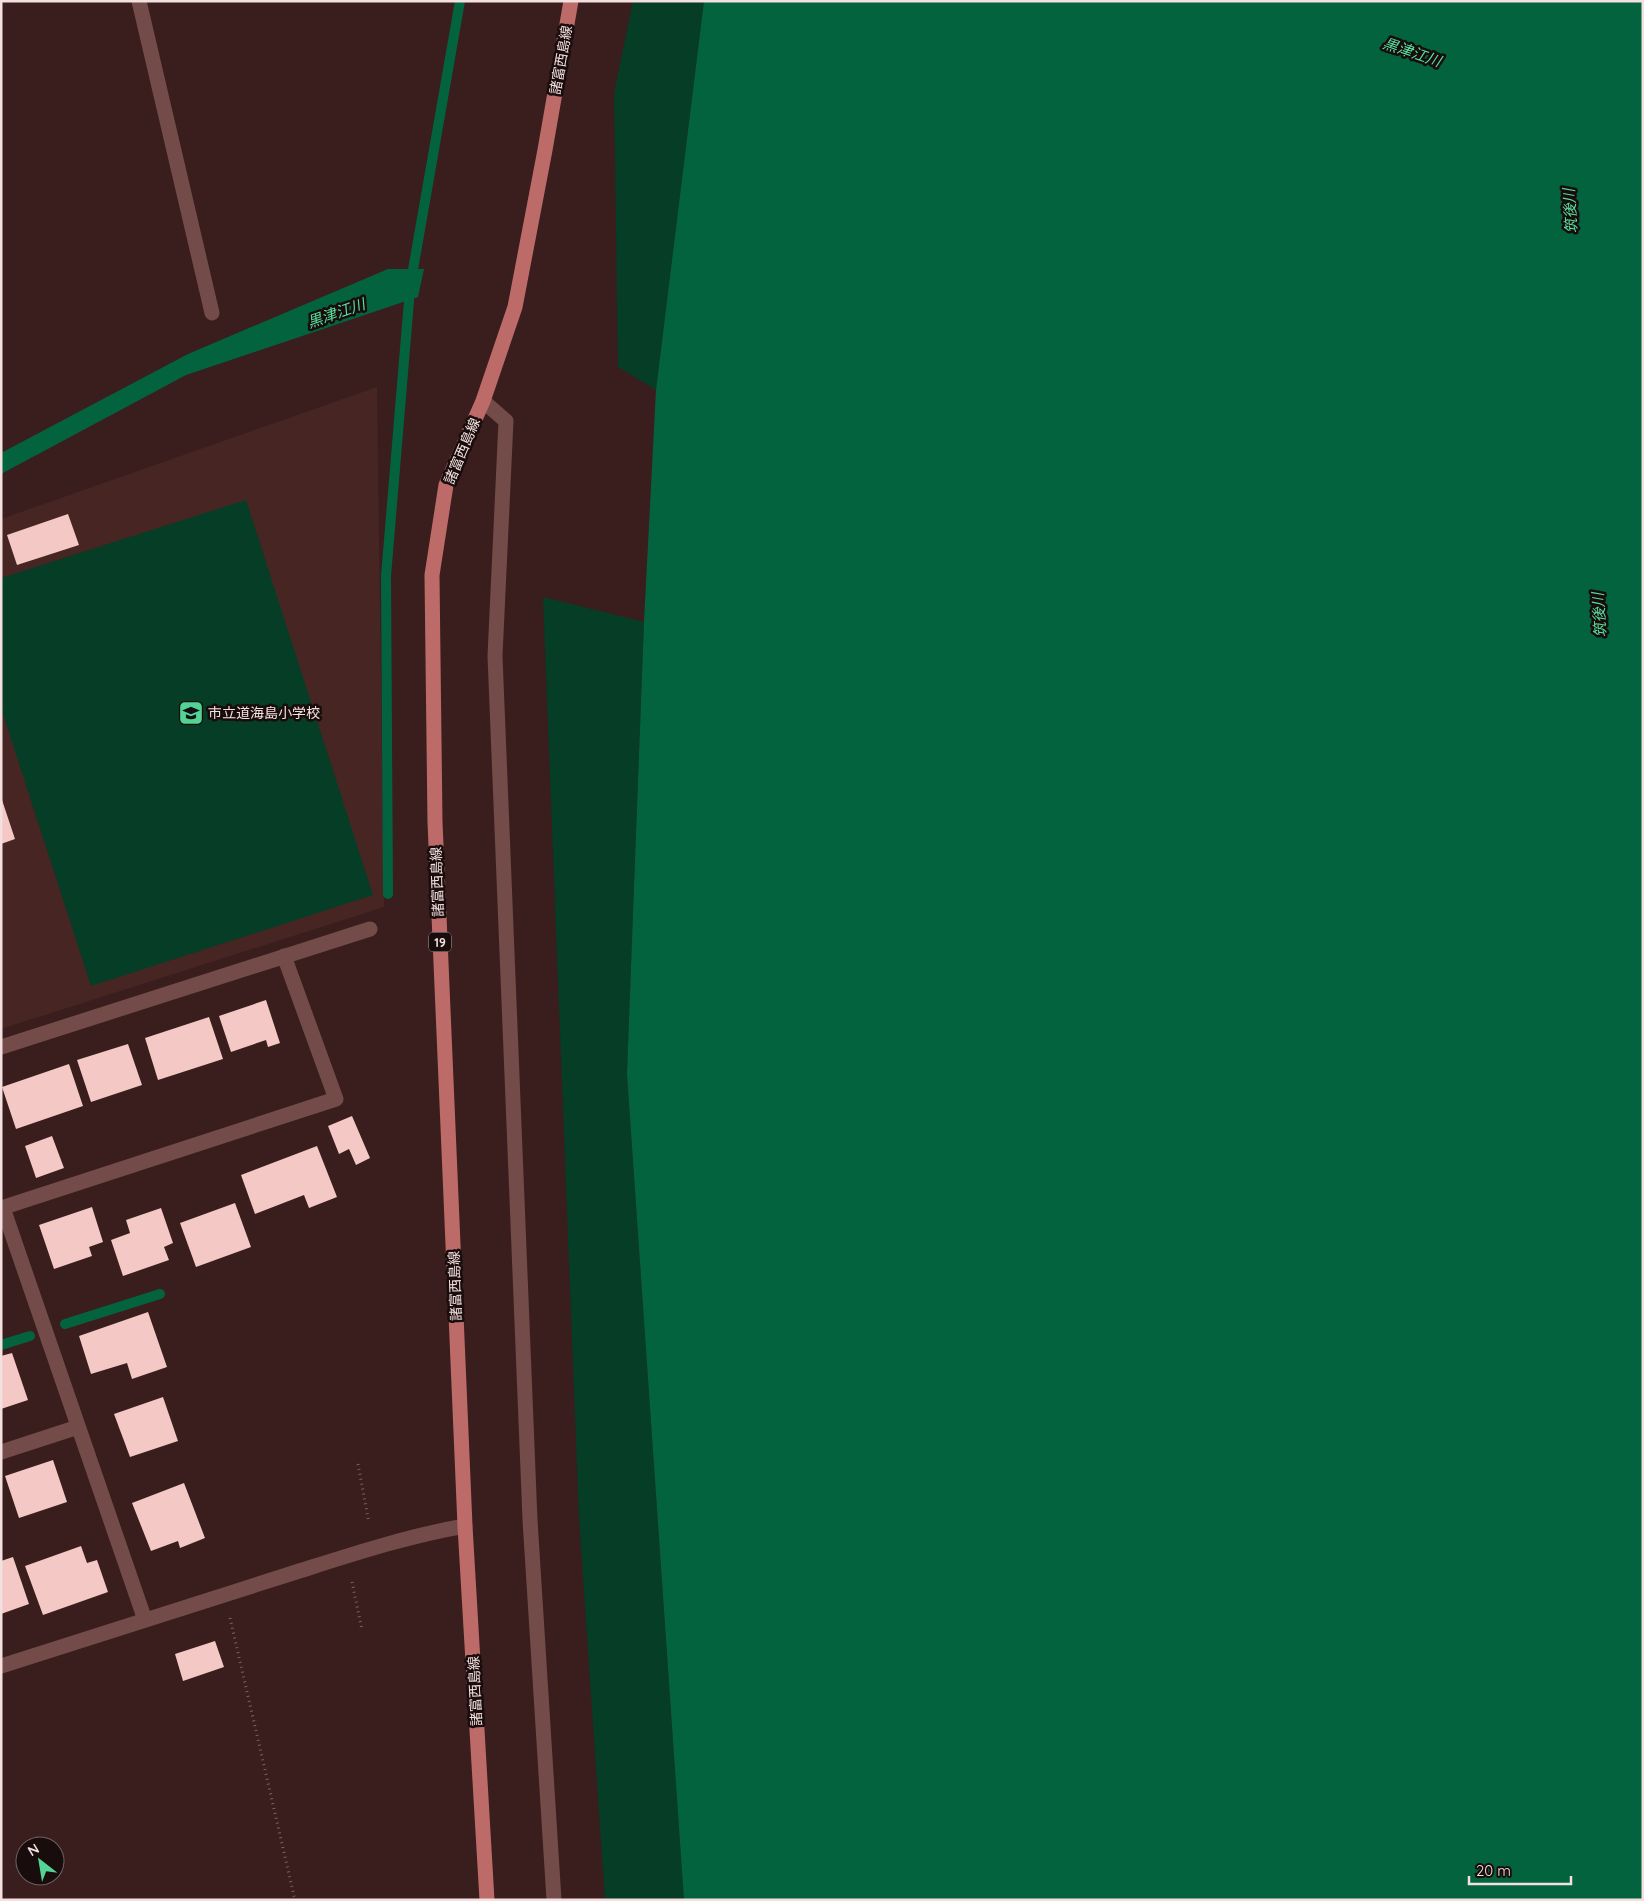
<svg xmlns="http://www.w3.org/2000/svg" width="1644" height="1901" font-family="Quicksand,'Noto Sans JP',sans-serif">
	<rect width="100%" height="100%" fill="#391e1d"/>
	<!-- built -->
	<polygon fill="#472523" points="377,387 384,907 1,1029 1,519"/>
	<!-- green -->
	<g fill="#053d26">
		<polygon points="633,1 704,1 656,390 618,367 614,93"/>
		<polygon points="246,500 373,895 91,986 1,708 1,578"/>
		<polygon points="543,597 644,622 627,1074 684,1900 605,1900 579,1518"/>
	</g>
	<!-- water -->
	<g fill="#04633f">
		<polygon points="704,1 1643,1 1643,1900 684,1900 627,1074 644,622 656,390"/>
		<polygon points="388,269 424,269 418,297 186,375 1,474 1,453 188,354"/>
	</g>
	<g fill="none" stroke-linecap="round" stroke-linejoin="round">
		<!-- stream -->
		<g stroke="#04633f" stroke-width="10">
			<polyline points="411,281 460,1"/>
			<polyline points="388,894 386,576 410,289"/>
			<polyline points="65,1324 160,1294"/>
			<polyline points="1,1345 30,1336"/>
		</g>
	</g>
	<!-- building -->
	<g fill="#f3c8c5">
		<polygon points="68,514 79,545 17,565 7,535"/>
		<polygon points="1,797 15,839 1,844"/>
		<polygon points="266,1000 280,1043 268,1047 266,1040 231,1052 219,1016"/>
		<polygon points="209,1017 223,1059 158,1080 145,1038"/>
		<polygon points="128,1044 142,1085 91,1102 77,1060"/>
		<polygon points="69,1064 83,1106 16,1129 2,1087"/>
		<polygon points="352,1116 370,1158 356,1165 349,1149 339,1154 328,1126"/>
		<polygon points="52,1136 64,1168 36,1178 25,1146"/>
		<polygon points="317,1146 337,1197 309,1208 304,1195 255,1214 241,1175"/>
		<polygon points="235,1203 251,1247 196,1267 180,1223"/>
		<polygon points="92,1207 103,1242 89,1247 92,1256 54,1269 39,1225"/>
		<polygon points="161,1208 173,1243 164,1247 169,1260 123,1276 111,1240 130,1233 126,1220"/>
		<polygon points="148,1312 167,1367 132,1379 127,1363 91,1374 79,1336"/>
		<polygon points="12,1353 28,1400 1,1409 1,1356"/>
		<polygon points="163,1397 178,1441 130,1457 114,1414"/>
		<polygon points="53,1460 67,1502 19,1518 5,1476"/>
		<polygon points="184,1483 205,1538 180,1548 178,1541 151,1551 132,1503"/>
		<polygon points="81,1546 87,1563 97,1560 108,1592 43,1615 25,1566"/>
		<polygon points="13,1557 29,1604 1,1614 1,1561"/>
		<polygon points="215,1641 224,1667 183,1681 175,1654"/>
	</g>
	<g fill="none" stroke-linecap="round" stroke-linejoin="round">
		<!-- path -->
		<g stroke="#7a6261" stroke-width="3" stroke-dasharray="1 4" stroke-linecap="butt">
			<polyline points="358,1464 369,1523"/>
			<polyline points="352,1582 362,1630"/>
			<polyline points="230,1618 295,1900"/>
		</g>
		<!-- service -->
		<polyline stroke="#734b48" stroke-width="15" points="483,401 506,421 495,656 530,1520 554,1900"/>
		<!-- minor -->
		<g stroke="#734b48" stroke-width="15">
			<polyline points="139,1 212,313"/>
			<polyline points="1,1208 336,1099 284,956"/>
			<polyline points="3,1208 145,1620"/>
			<polyline points="1,1452 78,1427"/>
		</g>
		<!-- tertiary -->
		<g stroke="#734b48" stroke-width="15">
			<polyline points="1,1047 370,929"/>
			<path d="M1 1666C99 1635 196 1603 293 1573 350 1555 407 1536 465 1526"/>
		</g>
		<!-- primary -->
		<polyline stroke="#bd6b68" stroke-width="15" points="487,1900 465,1526 435,822 432,575 446,485 483,401 515,307 545,150 571,1"/>
	</g>
	<!-- icons -->
	<defs>
		<symbol id="school-square" viewBox="-11 -11 22 22"><rect x="-9" y="-9" width="18" height="18" rx="4" fill="#53d396" stroke="#180c0c"/><path d="M0-5L7-2L0 1L-7-2ZM-4 1L0 2.5L4 1V4Q0 6-4 4Z" fill="#111"/></symbol>
	</defs>
	<g fill-rule="evenodd">
		<use href="#school-square" x="177" y="699" width="28" height="28"/>
	</g>
	<g text-anchor="middle" dominant-baseline="central" stroke-width="5" stroke-linejoin="round" paint-order="stroke">
		<!-- shield labels -->
		<rect fill="#180c0c" stroke="#b2a0a0" stroke-width="1" x="429" y="932.5" width="22" height="19" rx="4"/>
		<g font-size="12" font-weight="bold" fill="#f4e0df">
			<text x="440" y="942">19</text>
		</g>
		<!-- street labels -->
		<g font-size="14" fill="#f4e0df" stroke="#180c0c">
			<text transform="translate(561 60) rotate(-80)">諸富西島線</text>
			<text transform="translate(462 451) rotate(-67)">諸富西島線</text>
			<text transform="translate(437 882) rotate(-92)">諸富西島線</text>
			<text transform="translate(455 1286) rotate(-92)">諸富西島線</text>
			<text transform="translate(475 1691) rotate(-93)">諸富西島線</text>
		</g>
		<!-- poi labels -->
		<g font-size="14" fill="#f4e0df" stroke="#180c0c" text-anchor="start">
			<text x="208" y="713">市立道海島小学校</text>
		</g>
		<!-- water labels -->
		<g font-size="15" font-style="italic" fill="#56e2a0" stroke="#180c0c">
			<text transform="translate(1412 52) rotate(19)">黒津江川</text>
			<text transform="translate(1570 211) rotate(-94)">筑後川</text>
			<text transform="translate(336 313) rotate(-19)">黒津江川</text>
			<text transform="translate(1599 615) rotate(-94)">筑後川</text>
		</g>
	</g>
	<!-- border -->
	<rect width="1644" height="1901" fill="none" stroke="#f4e0df" stroke-width="5"/>
	<!-- north arrow -->
	<g transform="translate(40 1861) rotate(329)"><circle r="24" fill="#180c0c" stroke="#706160"/>
	<path d="M0-4L9 19L0 12L-9 19Z" fill="#53d396"/>
	<text y="-8" font-size="14" font-weight="bold" text-anchor="middle" fill="#f4e0df">N</text>
	</g>
	<!-- scale -->
	<path d="M1469 1876v8h102v-8" fill="none" stroke="#f4e0df" stroke-width="2.5"/>
	<text x="1476" y="1876" font-size="15" fill="#f4e0df" stroke="#180c0c" stroke-width="4" paint-order="stroke">20 m</text>
</svg>
